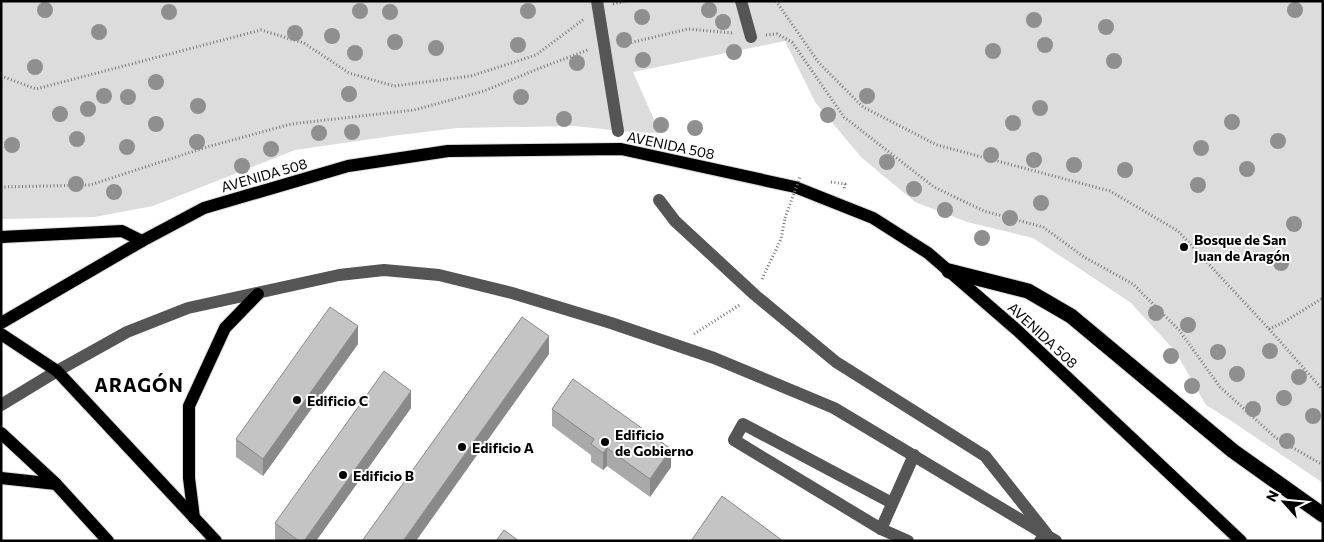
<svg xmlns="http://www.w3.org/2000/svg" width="1324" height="542" font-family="Commissioner,sans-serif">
	<rect width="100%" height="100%" fill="#fff"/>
	<!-- green -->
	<polygon fill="#dcdcdc" points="1,1 1323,1 1323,483 1230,420 1206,405 1175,351 1130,302 1033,238 967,222 915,202 861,157 815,102 785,41 633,72 660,133 631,132 574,126 457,128 392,136 295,150 153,206 94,217 1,219"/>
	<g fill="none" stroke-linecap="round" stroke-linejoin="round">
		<defs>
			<g id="major">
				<polyline points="1,237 122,231 142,241"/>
				<polyline points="1,323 142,241 204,208 348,166 448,151 621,149 795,187 873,218 928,253 1018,331 1241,541"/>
				<polyline points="1,334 57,371 216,541"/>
				<polyline points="1,433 56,484 108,541"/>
				<polyline points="1,478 56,484"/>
				<polyline points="194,518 189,478 189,406 225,328 258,294"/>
			</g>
			<polyline id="highway" points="949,271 1028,291 1071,316 1233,451 1323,515"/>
		</defs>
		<!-- major casing -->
		<use href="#major" stroke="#dbdbdb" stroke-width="14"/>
		<!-- highway casing -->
		<use href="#highway" stroke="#dbdbdb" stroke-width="17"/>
		<!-- path -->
		<g stroke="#777" stroke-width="3" stroke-dasharray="1 2.5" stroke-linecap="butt">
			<polyline points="776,1 819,63 863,107 937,145 1110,191 1178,231 1269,329 1323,390"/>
			<polyline points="613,4 627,1"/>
			<polyline points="766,35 777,34 792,42 844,117 934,187 984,211 1043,227 1084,257 1133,284 1179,330 1220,387 1276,438 1323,465"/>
			<polyline points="621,45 688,29 733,33"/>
			<polyline points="1,76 36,89 261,30 304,43 349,73 394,86 471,76 536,55 584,19"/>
			<polyline points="831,182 845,184 844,190"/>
			<polyline points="1,187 90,185 207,147 291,124 414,110 484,91 540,68 588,50"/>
			<polyline points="762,279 781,239 785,218"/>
			<polyline points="1269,329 1284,322 1323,298"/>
			<polyline points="694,334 741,304"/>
		</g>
		<!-- minor -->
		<g stroke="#555" stroke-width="12">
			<polyline points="597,1 618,131"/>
			<polyline points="741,1 751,37"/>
			<polyline points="659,200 675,221 755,295 836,362 985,456 1046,533 1040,541"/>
			<polyline points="1,405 57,371 127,332 188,308 339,275 384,270 439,275 512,293 611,323 714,358 834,408 1056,541"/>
			<polyline points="892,503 743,424 734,440 881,529 908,541"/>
			<polyline points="881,529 914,455"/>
		</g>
		<!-- major -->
		<use href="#major" stroke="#000" stroke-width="12"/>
		<!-- highway -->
		<use href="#highway" stroke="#000" stroke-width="15"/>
		<!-- path-bridge -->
		<polyline stroke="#777" stroke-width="3" stroke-dasharray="1 2.5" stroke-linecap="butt" points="785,218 800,177"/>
	</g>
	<!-- trees -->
	<g fill="#8f8f8f">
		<circle cx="45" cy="10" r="8"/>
		<circle cx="709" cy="10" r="8"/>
		<circle cx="1295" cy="10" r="8"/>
		<circle cx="360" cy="11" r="8"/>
		<circle cx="528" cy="11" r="8"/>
		<circle cx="169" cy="12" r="8"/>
		<circle cx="390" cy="12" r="8"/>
		<circle cx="642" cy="17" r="8"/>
		<circle cx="1034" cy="20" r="8"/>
		<circle cx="723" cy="22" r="8"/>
		<circle cx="1106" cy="27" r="8"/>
		<circle cx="99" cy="32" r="8"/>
		<circle cx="295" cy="33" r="8"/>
		<circle cx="332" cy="36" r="8"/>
		<circle cx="624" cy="40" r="8"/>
		<circle cx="395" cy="42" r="8"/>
		<circle cx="518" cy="45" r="8"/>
		<circle cx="1045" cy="45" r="8"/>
		<circle cx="436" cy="48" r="8"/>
		<circle cx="993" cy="51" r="8"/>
		<circle cx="734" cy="52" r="8"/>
		<circle cx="355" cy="53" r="8"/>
		<circle cx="643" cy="60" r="8"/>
		<circle cx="1114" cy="61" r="8"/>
		<circle cx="577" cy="63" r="8"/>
		<circle cx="35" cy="67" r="8"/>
		<circle cx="156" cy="82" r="8"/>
		<circle cx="349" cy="94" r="8"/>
		<circle cx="104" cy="96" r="8"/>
		<circle cx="867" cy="96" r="8"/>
		<circle cx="128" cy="97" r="8"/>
		<circle cx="521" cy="97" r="8"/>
		<circle cx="198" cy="106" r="8"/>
		<circle cx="1040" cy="108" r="8"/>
		<circle cx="88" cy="109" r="8"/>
		<circle cx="60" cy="114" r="8"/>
		<circle cx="828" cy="115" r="8"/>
		<circle cx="564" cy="119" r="8"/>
		<circle cx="1232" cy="122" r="8"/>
		<circle cx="1013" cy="123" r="8"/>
		<circle cx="156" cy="124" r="8"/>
		<circle cx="661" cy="125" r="8"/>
		<circle cx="695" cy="128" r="8"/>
		<circle cx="352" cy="132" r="8"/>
		<circle cx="319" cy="133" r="8"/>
		<circle cx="77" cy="139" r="8"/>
		<circle cx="1278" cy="141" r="8"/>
		<circle cx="197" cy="142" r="8"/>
		<circle cx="12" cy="145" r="8"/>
		<circle cx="127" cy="147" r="8"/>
		<circle cx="1201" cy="148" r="8"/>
		<circle cx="271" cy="149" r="8"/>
		<circle cx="991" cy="155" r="8"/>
		<circle cx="1034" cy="160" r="8"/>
		<circle cx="887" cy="162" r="8"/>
		<circle cx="1074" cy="165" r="8"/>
		<circle cx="242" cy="166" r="8"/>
		<circle cx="1247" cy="169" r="8"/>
		<circle cx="1125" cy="170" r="8"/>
		<circle cx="76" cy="184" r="8"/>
		<circle cx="1198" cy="185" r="8"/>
		<circle cx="914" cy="189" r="8"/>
		<circle cx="114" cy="192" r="8"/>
		<circle cx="1041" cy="203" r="8"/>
		<circle cx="945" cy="210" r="8"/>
		<circle cx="1010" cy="218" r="8"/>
		<circle cx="1294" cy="224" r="8"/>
		<circle cx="982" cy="238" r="8"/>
		<circle cx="1281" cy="263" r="8"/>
		<circle cx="1156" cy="313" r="8"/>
		<circle cx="1188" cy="325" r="8"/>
		<circle cx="1270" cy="351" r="8"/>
		<circle cx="1218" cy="352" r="8"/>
		<circle cx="1171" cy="356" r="8"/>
		<circle cx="1237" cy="374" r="8"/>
		<circle cx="1299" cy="377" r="8"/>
		<circle cx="1192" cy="386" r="8"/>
		<circle cx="1284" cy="398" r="8"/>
		<circle cx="1253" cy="409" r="8"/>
		<circle cx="1313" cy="416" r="8"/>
		<circle cx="1287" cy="441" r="8"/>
	</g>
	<!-- wall -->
	<g fill="#a9a9a9">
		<polygon points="358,344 263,476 236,457 236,439"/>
		<polygon points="411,408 316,541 275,541 275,523"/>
		<polygon points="552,409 671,467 650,497 607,466 603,470 591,462 591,455 552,426"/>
	</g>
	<!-- shaded-wall -->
	<g fill="#898989">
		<polygon points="358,326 358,344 263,476 263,459"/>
		<polygon points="549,336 549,354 416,541 403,541"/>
		<polygon points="411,391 411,408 316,541 304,541"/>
		<polygon points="607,448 607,466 603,470 603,453"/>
		<polygon points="671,449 671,467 650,497 650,479"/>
	</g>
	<!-- building -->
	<g fill="#c4c4c4" stroke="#898989">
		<polygon points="330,307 358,326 263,459 236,439"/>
		<polygon points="522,317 549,336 403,541 362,541"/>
		<polygon points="384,371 411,391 304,541 299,541 275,523"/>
		<polygon points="573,379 671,449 650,479 607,448 603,453 591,444 594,439 552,409"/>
		<polygon points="722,496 783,541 691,541"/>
		<polygon points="504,530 519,541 496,541"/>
	</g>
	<!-- markers -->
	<g fill="#000" stroke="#fff" stroke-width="2">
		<circle cx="1184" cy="247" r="5"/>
		<circle cx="297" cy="400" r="5"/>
		<circle cx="605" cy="442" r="5"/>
		<circle cx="462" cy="447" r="5"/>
		<circle cx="343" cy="475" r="5"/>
	</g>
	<g text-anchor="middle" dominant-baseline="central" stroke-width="4" stroke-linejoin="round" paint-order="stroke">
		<!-- street labels -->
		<g font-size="14" fill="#000" stroke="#fff">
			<text transform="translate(671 145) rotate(12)">AVENIDA 508</text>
			<text transform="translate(264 175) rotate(-16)">AVENIDA 508</text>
			<text transform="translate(1043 335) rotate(43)">AVENIDA 508</text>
		</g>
		<!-- poi labels -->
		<g font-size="14" font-weight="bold" fill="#000" stroke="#fff" text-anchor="start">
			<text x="1194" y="239">Bosque de San<tspan x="1194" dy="16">Juan de Aragón</tspan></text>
			<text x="307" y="400">Edificio C</text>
			<text x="615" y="434">Edificio<tspan x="615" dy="16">de Gobierno</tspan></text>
			<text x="472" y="447">Edificio A</text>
			<text x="353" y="475">Edificio B</text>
		</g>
		<!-- district labels -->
		<g font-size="19" font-weight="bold" letter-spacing="1" fill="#000" stroke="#fff">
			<text x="139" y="384">ARAGÓN</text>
		</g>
	</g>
	<!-- border -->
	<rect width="1324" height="542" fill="none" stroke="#000000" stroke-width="5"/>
	<!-- north arrow -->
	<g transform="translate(1284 502) rotate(297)" stroke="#ffffff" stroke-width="4" paint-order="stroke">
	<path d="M0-4L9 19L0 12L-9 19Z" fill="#000000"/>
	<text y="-8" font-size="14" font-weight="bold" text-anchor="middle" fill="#000000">N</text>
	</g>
</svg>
